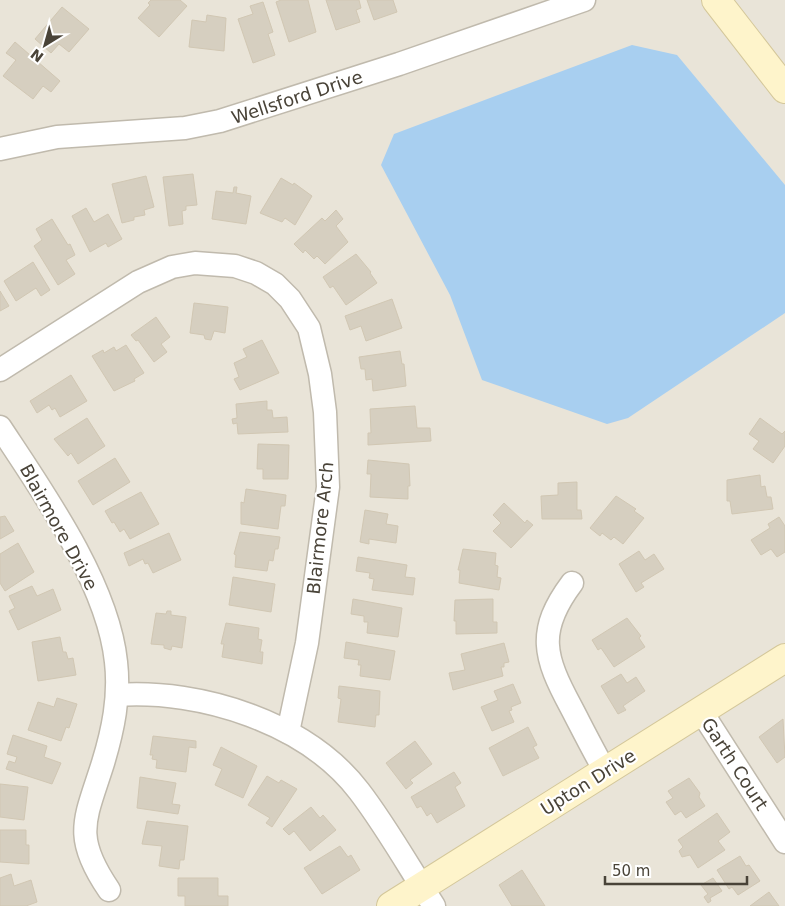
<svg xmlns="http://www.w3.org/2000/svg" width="785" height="906" font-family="'DejaVu Sans',sans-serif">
	<rect width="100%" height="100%" fill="#f5f2ea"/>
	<!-- residential -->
	<rect fill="#e9e4d8" x="0" y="0" width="785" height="906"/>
	<!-- water -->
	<polygon fill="#a8cff0" points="632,45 677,55 785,185 785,313 628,418 607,424 482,380 450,295 381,165 394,134"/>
	<!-- building -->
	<g fill="#d6cfc0" stroke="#d1c7b3">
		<polygon points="151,0 180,0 187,6 159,37 138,18 150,5 148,3"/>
		<polygon points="281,0 308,0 316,32 289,42 276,2"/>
		<polygon points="326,0 359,0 361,8 356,10 360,22 336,30"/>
		<polygon points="367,0 393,0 397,12 374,20"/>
		<polygon points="263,2 273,32 268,34 275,55 253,63 238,19 253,14 250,6"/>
		<polygon points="62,7 89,29 69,52 59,44 51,53 35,39"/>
		<polygon points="207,15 226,18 224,51 189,47 192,20 206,22"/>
		<polygon points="15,42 60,81 51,92 43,86 33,99 3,76 16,60 6,53"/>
		<polygon points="193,174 197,205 186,206 186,210 182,211 183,224 169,226 163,177"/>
		<polygon points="146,176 154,207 144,210 145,215 134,217 134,220 122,223 112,184"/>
		<polygon points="281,178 293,185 294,183 312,196 295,225 285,218 282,222 260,213"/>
		<polygon points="234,187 237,187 236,193 251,196 246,224 212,219 216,191 233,193"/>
		<polygon points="86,208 94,222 108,214 122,239 108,247 106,243 90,252 72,216"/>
		<polygon points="336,210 343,219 336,226 348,242 325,264 317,256 314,259 305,250 303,253 294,244 322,218 325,221"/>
		<polygon points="52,219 68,245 70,244 75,255 66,260 75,274 58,285 34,246 42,240 36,229"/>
		<polygon points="356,254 371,272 370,273 377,283 346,305 333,286 330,288 323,277"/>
		<polygon points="33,262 50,290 41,296 36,288 16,301 4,281"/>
		<polygon points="0,291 9,306 0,311"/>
		<polygon points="392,299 402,328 366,341 361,326 350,330 345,316"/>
		<polygon points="194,303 228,307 225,333 214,331 211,340 205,339 204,335 190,333"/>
		<polygon points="156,317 170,337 161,344 167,352 154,362 138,340 136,341 131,335"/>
		<polygon points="262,340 279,373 240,390 234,379 239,377 234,363 247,357 243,349"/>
		<polygon points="126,345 144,373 134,379 135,381 114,391 92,356 103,350 104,353 114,347 116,351"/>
		<polygon points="400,351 402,364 404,364 406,386 373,391 372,379 366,380 365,369 361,369 359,357"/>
		<polygon points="71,375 87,401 60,417 55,408 52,410 49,405 37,413 30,401"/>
		<polygon points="267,401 267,410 272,410 273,418 287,417 288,432 238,434 237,423 233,424 232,419 237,418 236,404"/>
		<polygon points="415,406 417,428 430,428 431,441 368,445 368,433 371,433 370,409"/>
		<polygon points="87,418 105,446 78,464 71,453 68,456 54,439"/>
		<polygon points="760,418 782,434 785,431 785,446 773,463 753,449 759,441 749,434"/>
		<polygon points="258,444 289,445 288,479 263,479 263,469 257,469"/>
		<polygon points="115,458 130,482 93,505 78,481"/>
		<polygon points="368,460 409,464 410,486 408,486 408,499 370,497 371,474 367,474"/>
		<polygon points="760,475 761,487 765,486 767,497 771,497 773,509 732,514 730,501 727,501 727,480"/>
		<polygon points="577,482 577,510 581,510 582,519 542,519 541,496 558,495 558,483"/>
		<polygon points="246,489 286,495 285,506 281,506 278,529 241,524 241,502 244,503"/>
		<polygon points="141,492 159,524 130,539 124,529 120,532 114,522 112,523 105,511"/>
		<polygon points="616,496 636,509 634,511 644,518 623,544 614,537 611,540 602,533 600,536 590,528"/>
		<polygon points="504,503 525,523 527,520 533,525 511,548 493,531 501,523 493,515"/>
		<polygon points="365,510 388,514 386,524 398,526 396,543 369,539 369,544 360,542"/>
		<polygon points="5,516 14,531 0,539 0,517"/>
		<polygon points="779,517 785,526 785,552 777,557 771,549 761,555 751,540 770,528 768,524"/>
		<polygon points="240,532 280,537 278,549 275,549 273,561 269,560 267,571 235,567 236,555 234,554"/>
		<polygon points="169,533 181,560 153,573 148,563 145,564 143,559 129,566 124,553"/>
		<polygon points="18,543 34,572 5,591 0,583 0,554"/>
		<polygon points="463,549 496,553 495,565 498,566 497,577 501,578 499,590 459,583 460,570 458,570"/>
		<polygon points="639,551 645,560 654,554 664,569 641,583 644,587 636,592 619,564"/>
		<polygon points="358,557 407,565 405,577 415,578 413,595 372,590 374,579 369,578 370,573 356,571"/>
		<polygon points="233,577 275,584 271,612 229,605"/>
		<polygon points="32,586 37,596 53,589 61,610 18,630 9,611 15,608 9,596"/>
		<polygon points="353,599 402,608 398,637 367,633 368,622 364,622 364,616 351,614"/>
		<polygon points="493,599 493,622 497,622 497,633 456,634 456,621 454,621 455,600"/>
		<polygon points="167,611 171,611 171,615 186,617 182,648 172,646 171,650 164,648 164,645 151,644 156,613 166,614"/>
		<polygon points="627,618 641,636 639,638 645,647 614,667 601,648 598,650 592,640"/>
		<polygon points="226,623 259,628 258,639 262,640 260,652 263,652 262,664 222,657 224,644 221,644"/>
		<polygon points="60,637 63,652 66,652 68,659 73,658 76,675 38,681 32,642"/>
		<polygon points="346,642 395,651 390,680 360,676 361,665 358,665 359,660 344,658"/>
		<polygon points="504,643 509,662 504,663 504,667 501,667 503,676 453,690 449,673 465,670 461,654"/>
		<polygon points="621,674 627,683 636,677 645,691 623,706 626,710 618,714 601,686"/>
		<polygon points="513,684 521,703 511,707 512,710 509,711 514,722 492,731 481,707 498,700 494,691"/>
		<polygon points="339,686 380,691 379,715 376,715 375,727 338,722 341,699 338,698"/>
		<polygon points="57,698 77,704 69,728 66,727 61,741 28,730 38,702 54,707"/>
		<polygon points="783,719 785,757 777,763 759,737"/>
		<polygon points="528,727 537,745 533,747 539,758 503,776 489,748"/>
		<polygon points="13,735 47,746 44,757 61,763 52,784 6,769 9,761 15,763 17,757 7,754"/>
		<polygon points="153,736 196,741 196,748 189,747 186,772 156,768 157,760 152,759 153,755 150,755"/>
		<polygon points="415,741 432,764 410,780 413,783 406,789 386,763"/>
		<polygon points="221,747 257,766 243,798 215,785 222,769 213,765"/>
		<polygon points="454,772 461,783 455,787 465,806 437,823 431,813 427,816 421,806 417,808 411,797"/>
		<polygon points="267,776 279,783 281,780 297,789 272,827 266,823 270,818 248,805"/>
		<polygon points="140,777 176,783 172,804 180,805 178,814 137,808"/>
		<polygon points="689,778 700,793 699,797 705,806 686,818 681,811 675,815 666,802 673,798 668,791"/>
		<polygon points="0,784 28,787 24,820 0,817"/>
		<polygon points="311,807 320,818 323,815 336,830 310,851 294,831 289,835 283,829"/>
		<polygon points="717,813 730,832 718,841 725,850 698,868 690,855 682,857 679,851 683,847 678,840"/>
		<polygon points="147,821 188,826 184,860 180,860 179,869 159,866 162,846 142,844"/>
		<polygon points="0,830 26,830 26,845 29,845 29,864 0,862"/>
		<polygon points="340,846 348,857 351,855 360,870 322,894 304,868"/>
		<polygon points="740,856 746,866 749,865 760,881 738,895 732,887 729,889 717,870"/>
		<polygon points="522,870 545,906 512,906 499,885"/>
		<polygon points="11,874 14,886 31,880 37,902 26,906 0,906 0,878"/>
		<polygon points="178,878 218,878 218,896 228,896 228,906 185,906 185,896 178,896"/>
		<polygon points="713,878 722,891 710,898 711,901 708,903 704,897 708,894 701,885"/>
		<polygon points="769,892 779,906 750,906"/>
	</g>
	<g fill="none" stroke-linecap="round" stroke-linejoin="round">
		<defs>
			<g id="street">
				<polyline points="0,149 57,137 185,128 220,121 399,64 584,0"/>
				<polyline points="0,370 138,282 172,267 195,263 235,266 256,273 275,284 290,299 309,328 320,374 325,412 328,487 307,643 288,732"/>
				<path d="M0 427C43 492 108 584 116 662 120 697 113 730 103 763 85 820 72 836 109 890"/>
				<path d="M572 583C536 631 544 657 571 707 582 728 593 750 605 771"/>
				<path d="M117 695C201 689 307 723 359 791 386 826 410 869 434 906"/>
				<polyline points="701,711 785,842"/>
			</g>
			<g id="secondary">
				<polyline points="716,0 785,89"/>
				<polyline points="391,906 785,658"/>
			</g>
		</defs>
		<!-- street casing -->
		<use href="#street" stroke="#c0baad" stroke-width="25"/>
		<!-- secondary casing -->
		<use href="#secondary" stroke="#d4c79a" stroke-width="30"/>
		<!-- street -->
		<use href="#street" stroke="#fff" stroke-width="22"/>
		<!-- secondary -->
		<use href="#secondary" stroke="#fef4cb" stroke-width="28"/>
	</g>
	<g text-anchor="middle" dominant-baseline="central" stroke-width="4.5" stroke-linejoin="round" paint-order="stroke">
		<!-- street labels -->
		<g font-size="18" fill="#494338" stroke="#fff">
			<text transform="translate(297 97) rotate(-18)">Wellsford Drive</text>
			<text transform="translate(59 527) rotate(61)">Blairmore Drive</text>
			<text transform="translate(320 528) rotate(-84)">Blairmore Arch</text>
			<text transform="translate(735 764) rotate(57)">Garth Court</text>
			<text transform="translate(588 782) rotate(-32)">Upton Drive</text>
		</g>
	</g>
	<!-- north arrow -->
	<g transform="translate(45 45) rotate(217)" stroke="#ffffff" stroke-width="4" paint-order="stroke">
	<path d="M0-4L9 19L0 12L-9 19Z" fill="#494338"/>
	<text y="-8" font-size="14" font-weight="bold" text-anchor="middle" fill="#494338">N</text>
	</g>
	<!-- scale -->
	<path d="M605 876v8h142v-8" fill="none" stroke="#494338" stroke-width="2.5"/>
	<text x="612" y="876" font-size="15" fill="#494338" stroke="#ffffff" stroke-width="4" paint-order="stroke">50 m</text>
</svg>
